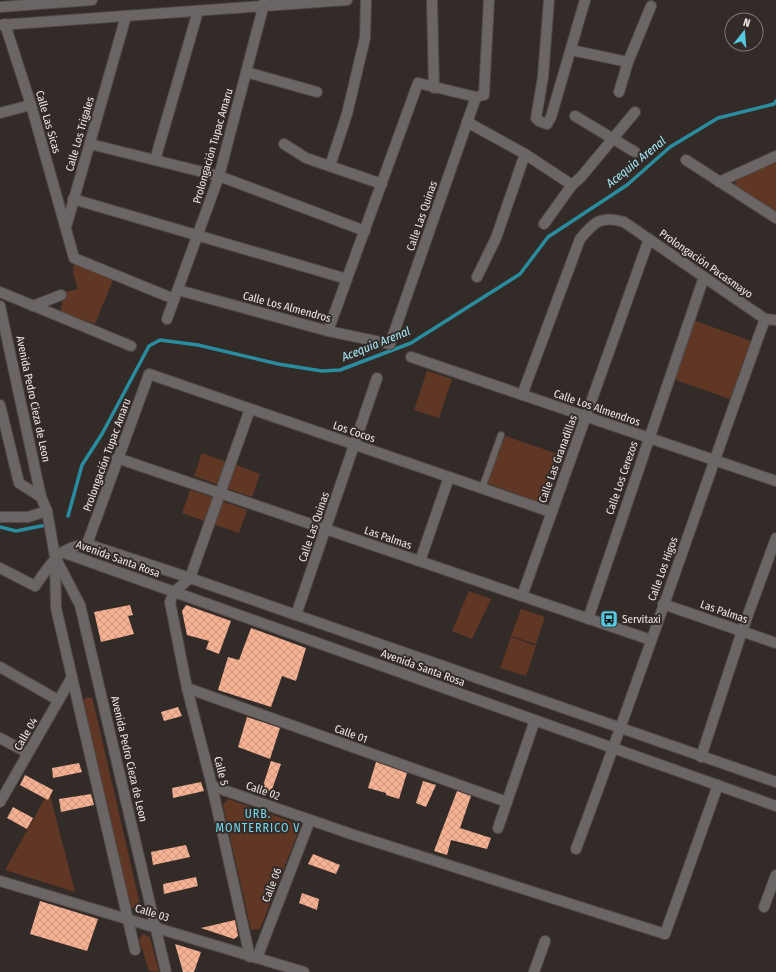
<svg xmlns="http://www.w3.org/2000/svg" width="776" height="972" font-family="'Fira Sans Condensed',sans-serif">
	<defs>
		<pattern id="building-cross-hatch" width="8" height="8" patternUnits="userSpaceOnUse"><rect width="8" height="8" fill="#f6b092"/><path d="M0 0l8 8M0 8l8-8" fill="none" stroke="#ca967f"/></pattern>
	</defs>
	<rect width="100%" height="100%" fill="#332b28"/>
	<!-- green -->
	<g fill="#603725">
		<polygon points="776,160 776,211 735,185 736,179"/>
		<polygon points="74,262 114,278 95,324 60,312 65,292 78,289 73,272"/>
		<polygon points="693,320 751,341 730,399 673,379"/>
		<polygon points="427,371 452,379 439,418 414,410"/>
		<polygon points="505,436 564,456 548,500 541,503 487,483"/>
		<polygon points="202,453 227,462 219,485 194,476"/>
		<polygon points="234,464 260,474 252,497 226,488"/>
		<polygon points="190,490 215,498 207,522 182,513"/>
		<polygon points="221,501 247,510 239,533 213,524"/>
		<polygon points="469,591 491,599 472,639 452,631"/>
		<polygon points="521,609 545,617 536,644 511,636"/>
		<polygon points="511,637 536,646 526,676 500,668"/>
		<polygon points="86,697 92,698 93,701 140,904 136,910 131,907 82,703"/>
		<polygon points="49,791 75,892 5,870"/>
		<polygon points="228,799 301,825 260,929 251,930 223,805"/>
		<polygon points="143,934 150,937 159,972 149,971 139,939"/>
	</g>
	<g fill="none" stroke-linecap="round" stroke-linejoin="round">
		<!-- stream -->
		<g stroke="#2a8c9f" stroke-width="3.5">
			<polyline points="68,516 82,465 102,434 149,346 160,340 198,345 278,364 322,371 340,370 411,343 520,274 548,237 627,185 670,147 718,118 774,104 776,101"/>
			<polyline points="0,527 16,531 46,525"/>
		</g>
	</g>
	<!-- building -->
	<g fill="url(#building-cross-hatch)">
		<polygon points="130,605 133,615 128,616 134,634 101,642 94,612"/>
		<polygon points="186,605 231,621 219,654 206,649 209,641 187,635 182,611"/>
		<polygon points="251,628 306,648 296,681 282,676 271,707 218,690 228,657 239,660"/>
		<polygon points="178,707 182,716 164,721 161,712"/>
		<polygon points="247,717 280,728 270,759 238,747"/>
		<polygon points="271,761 281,764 270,795 261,792"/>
		<polygon points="376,762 407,773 399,799 386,795 386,793 368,788"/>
		<polygon points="79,763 82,772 53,778 52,768"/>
		<polygon points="25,775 53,790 48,800 20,785"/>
		<polygon points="423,781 436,785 426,807 416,803"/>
		<polygon points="201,782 204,791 173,798 172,788"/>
		<polygon points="457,791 471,796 460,828 491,838 487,849 451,840 447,855 434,851"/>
		<polygon points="91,794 94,805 61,812 59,799"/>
		<polygon points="13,807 33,818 27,829 7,818"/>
		<polygon points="186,845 190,857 153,865 151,852"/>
		<polygon points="313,854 340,865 336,874 308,864"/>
		<polygon points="196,877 198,886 164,894 163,884"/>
		<polygon points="302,893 319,899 317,910 299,903"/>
		<polygon points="40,901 98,919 87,951 30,934"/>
		<polygon points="235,920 238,936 234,939 201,928"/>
		<polygon points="175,944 201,952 194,972 183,972"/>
	</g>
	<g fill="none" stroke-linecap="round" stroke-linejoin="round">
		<defs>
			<polyline id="service" points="482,488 501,435"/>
			<g id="minor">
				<polyline points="432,0 434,88"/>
				<polyline points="549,0 543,77 536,118 539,121 547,124 551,117 585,0"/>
				<polyline points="5,24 31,105 74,258 174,299"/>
				<polyline points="571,50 628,62"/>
				<polyline points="246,72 317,92"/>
				<polyline points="619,92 628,62 651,6"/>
				<polyline points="0,113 31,105"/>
				<polyline points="575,116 635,152"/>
				<polyline points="467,122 525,154 572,185"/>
				<polyline points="90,144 219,176 365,231"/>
				<polyline points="284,144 306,158 382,184"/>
				<polyline points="155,160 198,11"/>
				<polyline points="686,160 776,218"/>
				<polyline points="330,166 347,114 365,38 366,0"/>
				<polyline points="719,182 776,156"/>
				<polyline points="73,199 347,279"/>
				<polyline points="544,224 572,185 581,177 635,112"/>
				<polyline points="66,227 126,16"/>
				<polyline points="477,277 496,238 525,154"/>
				<polyline points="178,290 328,331 390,344 476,97"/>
				<polyline points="0,292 131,346"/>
				<polyline points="33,306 61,295"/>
				<polyline points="167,319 219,176 265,0"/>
				<polyline points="328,331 418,83 476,97 484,95 489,0"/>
				<polyline points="411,357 776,481"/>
				<path d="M522 395 580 239C594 222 601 215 624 222L765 319 776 320"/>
				<polyline points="250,409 190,578 174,592 170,602 187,688 212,786 250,957"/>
				<polyline points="117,458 651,640"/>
				<polyline points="41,497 47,511 55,557"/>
				<polyline points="0,517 28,517 47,511"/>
				<polyline points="87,544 149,374 551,512"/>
				<polyline points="62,552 776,806"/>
				<polyline points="420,561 449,477"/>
				<path d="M0 568 35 586C51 564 58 547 87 544L190 578 776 782"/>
				<polyline points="522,596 649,239"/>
				<polyline points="663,604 776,643"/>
				<polyline points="296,615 377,378"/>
				<polyline points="588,619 704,277"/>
				<polyline points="0,667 58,700"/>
				<polyline points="187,688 507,802"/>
				<polyline points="0,738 28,753"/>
				<polyline points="701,757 742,631 776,538"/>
				<polyline points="212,786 351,834 665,934 718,785"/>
				<polyline points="0,802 72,677"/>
				<polyline points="498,828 535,720"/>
				<path d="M576 849C642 673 701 495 765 319"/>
				<polyline points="0,881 304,972"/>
				<polyline points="764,907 776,875"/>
				<polyline points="257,958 310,820"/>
				<polyline points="534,972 545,941"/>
			</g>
			<g id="tertiary">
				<polyline points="0,7 92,0"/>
				<polyline points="0,25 347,0"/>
				<polyline points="0,306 41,497"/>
				<polyline points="0,405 19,483 41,497"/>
				<polyline points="55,557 80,605 166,972"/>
				<polyline points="55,559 56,608 135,950"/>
			</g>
		</defs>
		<!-- service casing -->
		<use href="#service" stroke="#514946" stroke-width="8"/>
		<!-- minor casing -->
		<use href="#minor" stroke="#514946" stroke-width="12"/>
		<!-- tertiary casing -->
		<use href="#tertiary" stroke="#514946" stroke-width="12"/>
		<!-- service -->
		<use href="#service" stroke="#6b6665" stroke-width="6"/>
		<!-- minor -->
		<use href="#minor" stroke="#6b6665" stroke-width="10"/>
		<!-- tertiary -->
		<use href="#tertiary" stroke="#6b6665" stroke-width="10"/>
	</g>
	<!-- icons -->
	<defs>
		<symbol id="bus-square" viewBox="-11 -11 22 22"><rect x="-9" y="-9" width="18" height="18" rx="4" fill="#56c9e1" stroke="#332b28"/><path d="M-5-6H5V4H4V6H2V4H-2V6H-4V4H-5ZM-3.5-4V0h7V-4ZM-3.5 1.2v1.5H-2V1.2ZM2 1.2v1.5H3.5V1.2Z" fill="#111"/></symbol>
	</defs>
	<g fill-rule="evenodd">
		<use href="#bus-square" x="599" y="609" width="20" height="20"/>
	</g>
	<g text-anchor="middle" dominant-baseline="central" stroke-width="4" stroke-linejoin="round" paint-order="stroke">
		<!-- street labels -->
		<g font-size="11" fill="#eee8e6" stroke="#332b28">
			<text transform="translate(48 122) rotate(74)">Calle Las Sicas</text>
			<text transform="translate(80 134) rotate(-74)">Calle Los Trigales</text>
			<text transform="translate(213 146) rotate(-74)">Prolongación Tupac Amaru</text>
			<text transform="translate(422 216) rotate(-71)">Calle Las Quinas</text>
			<text transform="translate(706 264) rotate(35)">Prolongación Pacasmayo</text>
			<text transform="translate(287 307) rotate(15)">Calle Los Almendros</text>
			<text transform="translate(33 399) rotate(78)">Avenida Pedro Cieza de Leon</text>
			<text transform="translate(597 408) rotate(19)">Calle Los Almendros</text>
			<text transform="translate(354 432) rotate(19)">Los Cocos</text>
			<text transform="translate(107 455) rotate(-70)">Prolongación Tupac Amaru</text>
			<text transform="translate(558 459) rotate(-70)">Calle Las Granadillas</text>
			<text transform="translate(622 478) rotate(-71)">Calle Los Cerezos</text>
			<text transform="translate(314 527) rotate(-71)">Calle Las Quinas</text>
			<text transform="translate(388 538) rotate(19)">Las Palmas</text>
			<text transform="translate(118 559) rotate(20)">Avenida Santa Rosa</text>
			<text transform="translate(663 569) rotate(-70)">Calle Los Higos</text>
			<text transform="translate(724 612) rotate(19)">Las Palmas</text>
			<text transform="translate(423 668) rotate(20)">Avenida Santa Rosa</text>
			<text transform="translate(26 734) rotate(-60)">Calle 04</text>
			<text transform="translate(351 734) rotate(20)">Calle 01</text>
			<text transform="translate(129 759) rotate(77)">Avenida Pedro Cieza de Leon</text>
			<text transform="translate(221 771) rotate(76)">Calle 5</text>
			<text transform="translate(263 791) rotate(19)">Calle 02</text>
			<text transform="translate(272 885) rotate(-69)">Calle 06</text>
			<text transform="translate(152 913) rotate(17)">Calle 03</text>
		</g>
		<!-- poi labels -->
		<g font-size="11" fill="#eee8e6" stroke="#332b28" text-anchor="start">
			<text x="622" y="619">Servitaxi</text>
		</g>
		<!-- water labels -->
		<g font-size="12" font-style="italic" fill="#a4eafa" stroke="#332b28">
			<text transform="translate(636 162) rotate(-39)">Acequia Arenal</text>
			<text transform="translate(376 344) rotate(-22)">Acequia Arenal</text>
		</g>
		<!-- neighbourhood labels -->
		<g font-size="12" letter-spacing="1" fill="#73d9f0" stroke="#332b28">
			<text x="258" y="814">URB.<tspan x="258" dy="14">MONTERRICO V</tspan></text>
		</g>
	</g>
	<!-- north arrow -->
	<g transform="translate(744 32) rotate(17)"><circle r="19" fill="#332b28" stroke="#7e7774"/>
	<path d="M0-3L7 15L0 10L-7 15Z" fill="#56c9e1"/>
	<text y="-6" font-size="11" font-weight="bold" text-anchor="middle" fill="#eee8e6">N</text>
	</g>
</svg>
